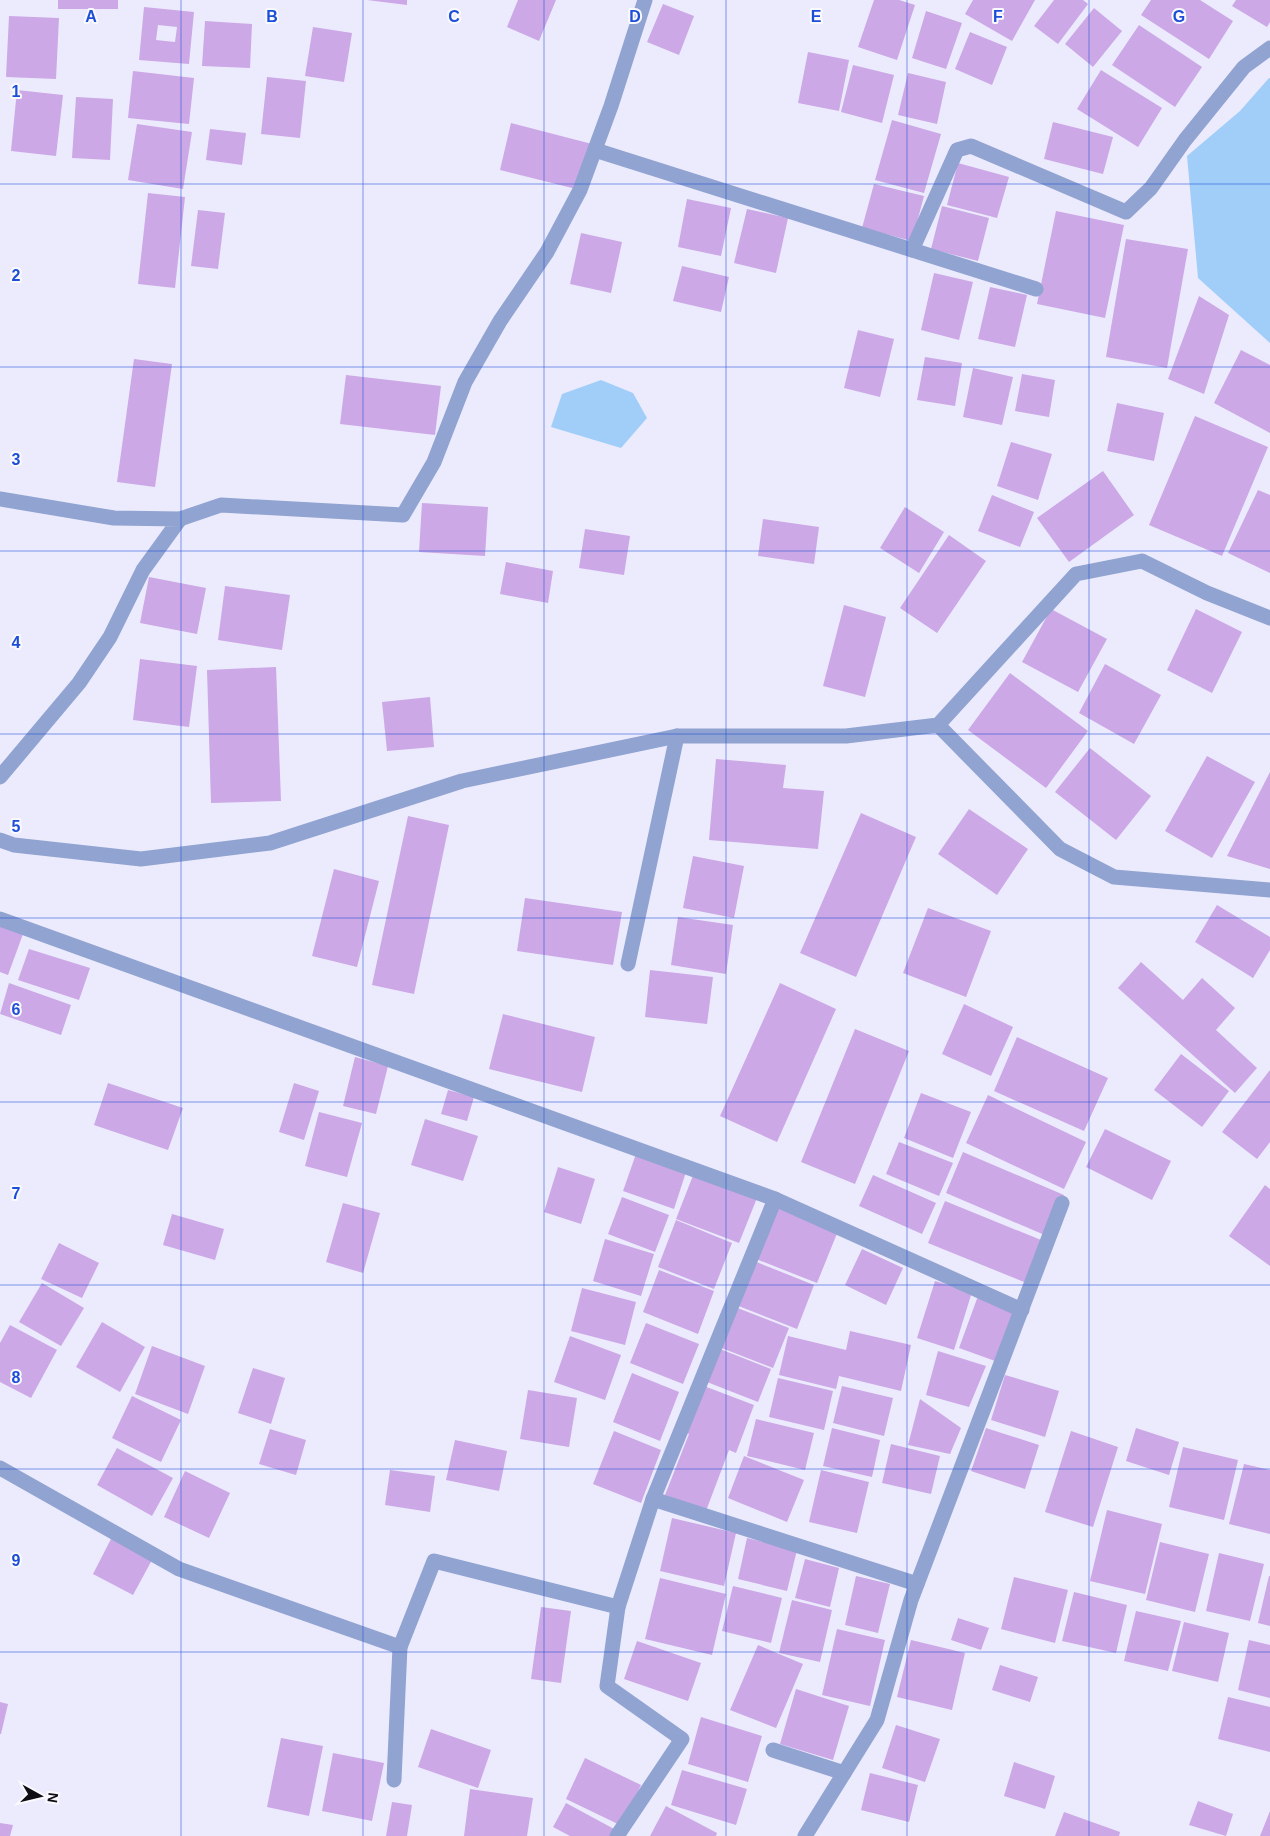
<svg xmlns="http://www.w3.org/2000/svg" width="1270" height="1836" font-family="Helvetica,sans-serif">
	<rect width="100%" height="100%" fill="#ecebfd"/>
	<!-- water -->
	<g fill="#a1cef9">
		<polygon points="1269,78 1270,78 1270,343 1198,278 1187,156 1240,111"/>
		<polygon points="601,380 633,393 647,418 621,448 551,427 562,394"/>
	</g>
	<!-- building -->
	<g fill="#cca8e7" fill-rule="evenodd">
		<rect x="58" y="0" width="60" height="9"/>
		<polygon points="367,0 407,0 407,5"/>
		<polygon points="518,0 556,0 539,41 507,27"/>
		<polygon points="874,0 899,0 915,5 897,60 858,47"/>
		<polygon points="973,0 1035,0 1012,41 965,14"/>
		<polygon points="1054,0 1083,0 1088,4 1058,44 1034,26"/>
		<polygon points="1151,0 1200,0 1233,21 1209,59 1141,15"/>
		<polygon points="1236,0 1270,0 1270,22 1267,27 1232,6"/>
		<polygon points="663,4 694,16 679,55 647,42"/>
		<path d="M144 7 194 12 189 64 139 60ZM158 25 177 27 175 42 156 40Z"/>
		<polygon points="1094,8 1122,31 1093,67 1065,44"/>
		<polygon points="926,11 962,23 946,69 912,58"/>
		<polygon points="9,16 59,18 56,79 6,77"/>
		<polygon points="205,21 252,24 250,68 202,66"/>
		<polygon points="1139,25 1202,67 1175,107 1112,65"/>
		<polygon points="313,27 352,33 344,82 305,76"/>
		<polygon points="970,32 1007,47 992,85 955,69"/>
		<polygon points="808,52 849,60 839,111 798,103"/>
		<polygon points="853,65 894,75 882,123 841,112"/>
		<polygon points="1101,70 1162,108 1138,147 1077,109"/>
		<polygon points="133,71 194,78 189,124 128,118"/>
		<polygon points="908,73 946,82 937,124 898,115"/>
		<polygon points="267,77 306,81 300,138 261,134"/>
		<polygon points="17,90 63,95 56,156 11,151"/>
		<polygon points="76,97 113,99 110,160 72,158"/>
		<polygon points="892,120 941,134 924,193 875,180"/>
		<polygon points="1053,122 1113,137 1103,174 1044,159"/>
		<polygon points="511,123 592,144 580,190 500,170"/>
		<polygon points="137,124 192,132 183,189 128,180"/>
		<polygon points="210,129 246,133 242,165 206,160"/>
		<polygon points="958,163 1009,177 997,218 947,205"/>
		<polygon points="874,184 924,196 912,241 862,228"/>
		<polygon points="148,193 185,197 175,288 138,284"/>
		<polygon points="687,199 731,208 721,256 678,247"/>
		<polygon points="942,206 989,218 978,261 931,249"/>
		<polygon points="747,209 788,218 776,273 734,263"/>
		<polygon points="198,210 225,213 218,269 191,266"/>
		<polygon points="1056,211 1124,225 1105,318 1037,304"/>
		<polygon points="581,233 622,242 611,293 570,284"/>
		<polygon points="1126,239 1188,249 1167,368 1106,357"/>
		<polygon points="682,266 729,277 721,312 673,301"/>
		<polygon points="934,273 973,282 959,340 921,330"/>
		<polygon points="990,287 1027,295 1015,347 978,339"/>
		<polygon points="1199,296 1229,315 1204,394 1168,379"/>
		<polygon points="858,330 894,339 880,397 844,388"/>
		<polygon points="1241,350 1270,365 1270,433 1214,403"/>
		<polygon points="925,357 962,363 955,406 917,400"/>
		<polygon points="134,359 172,364 155,487 117,482"/>
		<polygon points="973,368 1013,377 1002,425 963,417"/>
		<polygon points="1022,374 1055,380 1049,417 1015,411"/>
		<polygon points="346,375 441,386 435,435 340,424"/>
		<polygon points="1117,403 1164,413 1154,461 1107,451"/>
		<polygon points="1195,416 1268,447 1222,556 1149,525"/>
		<polygon points="1011,442 1052,454 1038,500 997,486"/>
		<polygon points="1103,471 1134,515 1069,562 1037,518"/>
		<polygon points="1258,490 1270,495 1270,573 1228,553"/>
		<polygon points="992,495 1034,512 1020,547 978,531"/>
		<polygon points="422,503 488,507 485,556 419,552"/>
		<polygon points="905,507 944,532 919,573 880,548"/>
		<polygon points="763,519 819,527 814,564 758,556"/>
		<polygon points="585,529 630,536 624,575 579,568"/>
		<polygon points="949,535 986,561 937,633 900,608"/>
		<polygon points="506,562 553,571 548,603 500,594"/>
		<polygon points="149,577 206,588 197,634 140,623"/>
		<polygon points="225,586 290,595 282,650 218,640"/>
		<polygon points="844,605 886,617 865,697 823,686"/>
		<polygon points="1051,609 1107,639 1078,692 1022,662"/>
		<polygon points="1196,609 1242,632 1212,693 1167,670"/>
		<polygon points="140,659 197,666 189,727 133,720"/>
		<polygon points="1105,664 1161,695 1134,744 1079,713"/>
		<polygon points="276,667 281,801 211,803 207,670"/>
		<polygon points="1010,673 1088,731 1046,788 968,730"/>
		<polygon points="430,697 434,747 387,751 382,702"/>
		<polygon points="1090,748 1151,796 1116,840 1055,792"/>
		<polygon points="1207,756 1255,782 1212,858 1165,831"/>
		<polygon points="716,759 786,765 783,788 824,791 818,849 709,840"/>
		<polygon points="1270,772 1270,869 1227,856"/>
		<polygon points="969,809 1028,849 997,895 938,854"/>
		<polygon points="861,813 916,837 856,977 800,953"/>
		<polygon points="408,816 449,825 414,994 372,985"/>
		<polygon points="693,856 744,866 734,918 683,908"/>
		<polygon points="334,869 379,881 357,967 312,956"/>
		<polygon points="525,898 622,912 613,965 517,951"/>
		<polygon points="1217,905 1270,937 1270,950 1253,978 1195,942"/>
		<polygon points="928,908 991,931 966,997 903,973"/>
		<polygon points="678,917 733,925 726,974 671,965"/>
		<polygon points="0,926 23,934 8,975 0,972"/>
		<polygon points="29,949 90,968 79,1000 18,980"/>
		<polygon points="1141,962 1183,1000 1202,978 1235,1008 1216,1030 1257,1068 1235,1093 1118,988"/>
		<polygon points="650,970 713,977 707,1024 645,1017"/>
		<polygon points="9,983 71,1005 61,1035 0,1014"/>
		<polygon points="780,983 836,1009 777,1142 720,1116"/>
		<polygon points="964,1004 1013,1027 991,1076 942,1054"/>
		<polygon points="503,1014 595,1037 582,1092 489,1069"/>
		<polygon points="855,1029 909,1051 855,1184 801,1162"/>
		<polygon points="1017,1037 1108,1078 1084,1131 994,1091"/>
		<polygon points="1181,1054 1229,1091 1202,1127 1154,1090"/>
		<polygon points="355,1057 388,1066 376,1114 343,1106"/>
		<polygon points="1270,1070 1270,1142 1257,1159 1222,1132"/>
		<polygon points="108,1083 183,1108 168,1150 94,1125"/>
		<polygon points="294,1083 319,1091 304,1140 279,1132"/>
		<polygon points="448,1090 474,1097 467,1121 441,1114"/>
		<polygon points="921,1093 971,1112 953,1158 904,1138"/>
		<polygon points="988,1095 1086,1142 1064,1189 966,1143"/>
		<polygon points="319,1112 362,1123 347,1177 305,1166"/>
		<polygon points="425,1119 478,1136 463,1181 411,1165"/>
		<polygon points="1105,1129 1171,1161 1152,1200 1086,1167"/>
		<polygon points="899,1142 953,1163 939,1196 886,1174"/>
		<polygon points="637,1151 687,1169 674,1209 623,1191"/>
		<polygon points="963,1152 1064,1195 1047,1236 946,1193"/>
		<polygon points="558,1167 595,1179 581,1224 544,1212"/>
		<polygon points="694,1173 757,1198 739,1243 676,1219"/>
		<polygon points="873,1175 936,1203 922,1234 859,1206"/>
		<polygon points="1265,1185 1270,1189 1270,1266 1229,1236"/>
		<polygon points="622,1197 669,1215 655,1252 608,1234"/>
		<polygon points="945,1201 1046,1242 1029,1284 928,1243"/>
		<polygon points="343,1203 380,1213 363,1273 326,1262"/>
		<polygon points="776,1207 838,1231 817,1283 756,1259"/>
		<polygon points="172,1214 224,1229 215,1260 163,1245"/>
		<polygon points="676,1220 732,1243 714,1289 658,1267"/>
		<polygon points="605,1239 654,1254 641,1296 593,1281"/>
		<polygon points="59,1243 99,1263 82,1298 41,1279"/>
		<polygon points="862,1249 903,1268 886,1305 845,1285"/>
		<polygon points="754,1261 814,1285 797,1329 736,1305"/>
		<polygon points="659,1270 714,1291 698,1334 643,1312"/>
		<polygon points="935,1281 972,1292 954,1350 917,1338"/>
		<polygon points="42,1283 84,1308 61,1346 19,1322"/>
		<polygon points="582,1288 636,1302 625,1345 571,1331"/>
		<polygon points="978,1296 1014,1310 995,1361 959,1348"/>
		<polygon points="735,1307 789,1328 773,1368 719,1347"/>
		<polygon points="102,1322 145,1347 120,1392 76,1367"/>
		<polygon points="646,1323 699,1344 683,1384 630,1363"/>
		<polygon points="10,1325 57,1350 31,1398 0,1382 0,1343"/>
		<polygon points="850,1331 911,1345 901,1391 839,1376 836,1389 779,1375 788,1336 846,1350"/>
		<polygon points="570,1336 621,1355 605,1400 554,1382"/>
		<polygon points="152,1346 205,1366 188,1414 135,1394"/>
		<polygon points="720,1349 771,1369 758,1402 707,1382"/>
		<polygon points="938,1351 986,1366 969,1407 926,1395"/>
		<polygon points="253,1368 285,1378 271,1424 238,1413"/>
		<polygon points="632,1373 679,1392 660,1441 613,1422"/>
		<polygon points="1005,1375 1059,1391 1045,1437 991,1420"/>
		<polygon points="778,1378 833,1391 824,1430 769,1417"/>
		<polygon points="704,1386 754,1405 736,1453 729,1450 706,1511 665,1495 689,1434 686,1433"/>
		<polygon points="842,1386 893,1398 884,1436 833,1423"/>
		<polygon points="528,1390 577,1398 569,1447 520,1439"/>
		<polygon points="132,1396 181,1420 161,1462 112,1438"/>
		<polygon points="920,1399 961,1428 950,1454 908,1445"/>
		<polygon points="756,1419 814,1433 805,1470 747,1456"/>
		<polygon points="832,1428 880,1440 872,1477 823,1466"/>
		<polygon points="986,1428 1039,1445 1025,1489 971,1471"/>
		<polygon points="1136,1428 1179,1442 1169,1475 1126,1461"/>
		<polygon points="270,1429 306,1440 296,1475 259,1464"/>
		<polygon points="614,1431 661,1450 641,1503 593,1484"/>
		<polygon points="1071,1431 1118,1447 1093,1527 1045,1512"/>
		<polygon points="455,1440 507,1451 499,1491 446,1480"/>
		<polygon points="891,1444 940,1456 931,1494 882,1483"/>
		<polygon points="1183,1447 1238,1460 1224,1520 1169,1507"/>
		<polygon points="117,1448 173,1478 152,1516 97,1485"/>
		<polygon points="744,1456 804,1480 787,1522 728,1498"/>
		<polygon points="1244,1464 1270,1470 1270,1534 1229,1524"/>
		<polygon points="390,1470 435,1476 430,1512 385,1505"/>
		<polygon points="821,1470 869,1482 857,1533 809,1522"/>
		<polygon points="185,1471 230,1493 209,1538 164,1517"/>
		<polygon points="1107,1510 1162,1524 1145,1594 1090,1581"/>
		<polygon points="672,1518 736,1533 724,1586 660,1571"/>
		<polygon points="112,1537 153,1558 133,1595 93,1574"/>
		<polygon points="747,1538 797,1550 787,1591 738,1579"/>
		<polygon points="1160,1542 1209,1554 1195,1612 1146,1600"/>
		<polygon points="1219,1553 1264,1564 1250,1621 1206,1611"/>
		<polygon points="805,1559 839,1568 830,1607 795,1598"/>
		<polygon points="856,1576 890,1584 878,1633 845,1625"/>
		<polygon points="1269,1576 1270,1576 1270,1626 1258,1623"/>
		<polygon points="1014,1577 1068,1590 1055,1643 1001,1629"/>
		<polygon points="660,1578 726,1594 712,1655 645,1639"/>
		<polygon points="733,1586 782,1598 771,1643 722,1631"/>
		<polygon points="1074,1592 1127,1605 1116,1653 1062,1641"/>
		<polygon points="792,1600 832,1610 820,1662 779,1653"/>
		<polygon points="541,1607 571,1611 561,1683 531,1679"/>
		<polygon points="1136,1611 1181,1621 1168,1671 1124,1661"/>
		<polygon points="958,1618 989,1628 981,1650 951,1640"/>
		<polygon points="1184,1622 1229,1633 1218,1682 1172,1671"/>
		<polygon points="837,1629 885,1640 870,1706 822,1695"/>
		<polygon points="911,1640 965,1653 952,1710 897,1697"/>
		<polygon points="1249,1640 1270,1645 1270,1698 1238,1690"/>
		<polygon points="637,1641 701,1663 688,1701 624,1679"/>
		<polygon points="758,1645 803,1664 776,1728 730,1710"/>
		<polygon points="1000,1665 1038,1677 1030,1702 992,1690"/>
		<polygon points="796,1689 849,1706 833,1760 780,1744"/>
		<polygon points="1228,1697 1270,1707 1270,1752 1218,1739"/>
		<polygon points="0,1702 8,1704 1,1734 0,1734"/>
		<polygon points="701,1717 762,1736 748,1782 688,1764"/>
		<polygon points="896,1725 940,1739 925,1782 882,1768"/>
		<polygon points="431,1729 491,1750 478,1788 418,1767"/>
		<polygon points="281,1738 323,1746 309,1816 267,1807"/>
		<polygon points="333,1753 384,1763 372,1821 322,1811"/>
		<polygon points="585,1758 641,1785 622,1826 566,1799"/>
		<polygon points="1014,1762 1055,1776 1045,1809 1004,1796"/>
		<polygon points="682,1770 747,1789 736,1825 671,1805"/>
		<polygon points="870,1773 918,1785 909,1822 861,1810"/>
		<polygon points="470,1789 533,1798 527,1836 464,1836"/>
		<polygon points="1198,1801 1233,1814 1226,1836 1189,1825"/>
		<polygon points="392,1802 412,1805 407,1836 386,1836"/>
		<polygon points="566,1803 616,1830 612,1836 570,1836 553,1827"/>
		<polygon points="666,1806 717,1833 716,1836 650,1836"/>
		<polygon points="1270,1811 1270,1836 1260,1836"/>
		<polygon points="1064,1812 1120,1832 1119,1836 1055,1836"/>
		<polygon points="0,1823 13,1825 10,1836 0,1836"/>
	</g>
	<g fill="none" stroke-linecap="round" stroke-linejoin="round">
		<!-- minor -->
		<g stroke="#91a3d1" stroke-width="15">
			<polyline points="595,150 1036,289"/>
			<polyline points="912,250 957,150 971,146 1126,212 1151,188 1185,140 1244,67 1270,48"/>
			<polyline points="0,499 114,518 180,519 143,570 110,637 79,683 0,777"/>
			<polyline points="180,519 221,505 403,515 434,462 465,382 500,321 547,252 580,190 611,106 645,0"/>
			<polyline points="938,725 1060,849 1114,877 1270,890"/>
			<polyline points="0,840 14,845 141,859 270,843 462,781 677,736 846,736 938,725 1076,574 1142,561 1207,593 1270,618"/>
			<polyline points="0,919 775,1199 1022,1310"/>
			<polyline points="628,964 677,736"/>
			<polyline points="0,1468 179,1569 400,1647"/>
			<polyline points="653,1499 917,1584"/>
			<polyline points="773,1750 844,1773"/>
			<polyline points="394,1780 400,1647 434,1561 618,1607"/>
			<polyline points="617,1836 682,1739 607,1686 618,1607 653,1499 775,1199"/>
			<polyline points="805,1836 877,1720 911,1600 1062,1203"/>
		</g>
	</g>
	<!-- grid -->
	<path fill="none" stroke="#1d4ed8" stroke-width="1" stroke-opacity="0.55" d="M181 0V1836M363 0V1836M544 0V1836M726 0V1836M907 0V1836M1089 0V1836M0 184H1270M0 367H1270M0 551H1270M0 734H1270M0 918H1270M0 1102H1270M0 1285H1270M0 1469H1270M0 1652H1270"/>
	<g font-size="16" text-anchor="middle" font-weight="bold" fill="#1d4ed8" stroke="#fafafe" stroke-width="4" stroke-linejoin="round" paint-order="stroke">
		<text x="91" y="22">A</text>
		<text x="272" y="22">B</text>
		<text x="454" y="22">C</text>
		<text x="635" y="22">D</text>
		<text x="816" y="22">E</text>
		<text x="998" y="22">F</text>
		<text x="1179" y="22">G</text>
		<text x="16" y="97">1</text>
		<text x="16" y="281">2</text>
		<text x="16" y="465">3</text>
		<text x="16" y="648">4</text>
		<text x="16" y="832">5</text>
		<text x="16" y="1015">6</text>
		<text x="16" y="1199">7</text>
		<text x="16" y="1383">8</text>
		<text x="16" y="1566">9</text>
	</g>
	<!-- north arrow -->
	<g transform="translate(40 1796) rotate(98)" stroke="#fafafe" stroke-width="4" paint-order="stroke">
	<path d="M0-4L9 19L0 12L-9 19Z" fill="#0e0d14"/>
	<text y="-8" font-size="14" font-weight="bold" text-anchor="middle" fill="#0e0d14">N</text>
	</g>
</svg>
